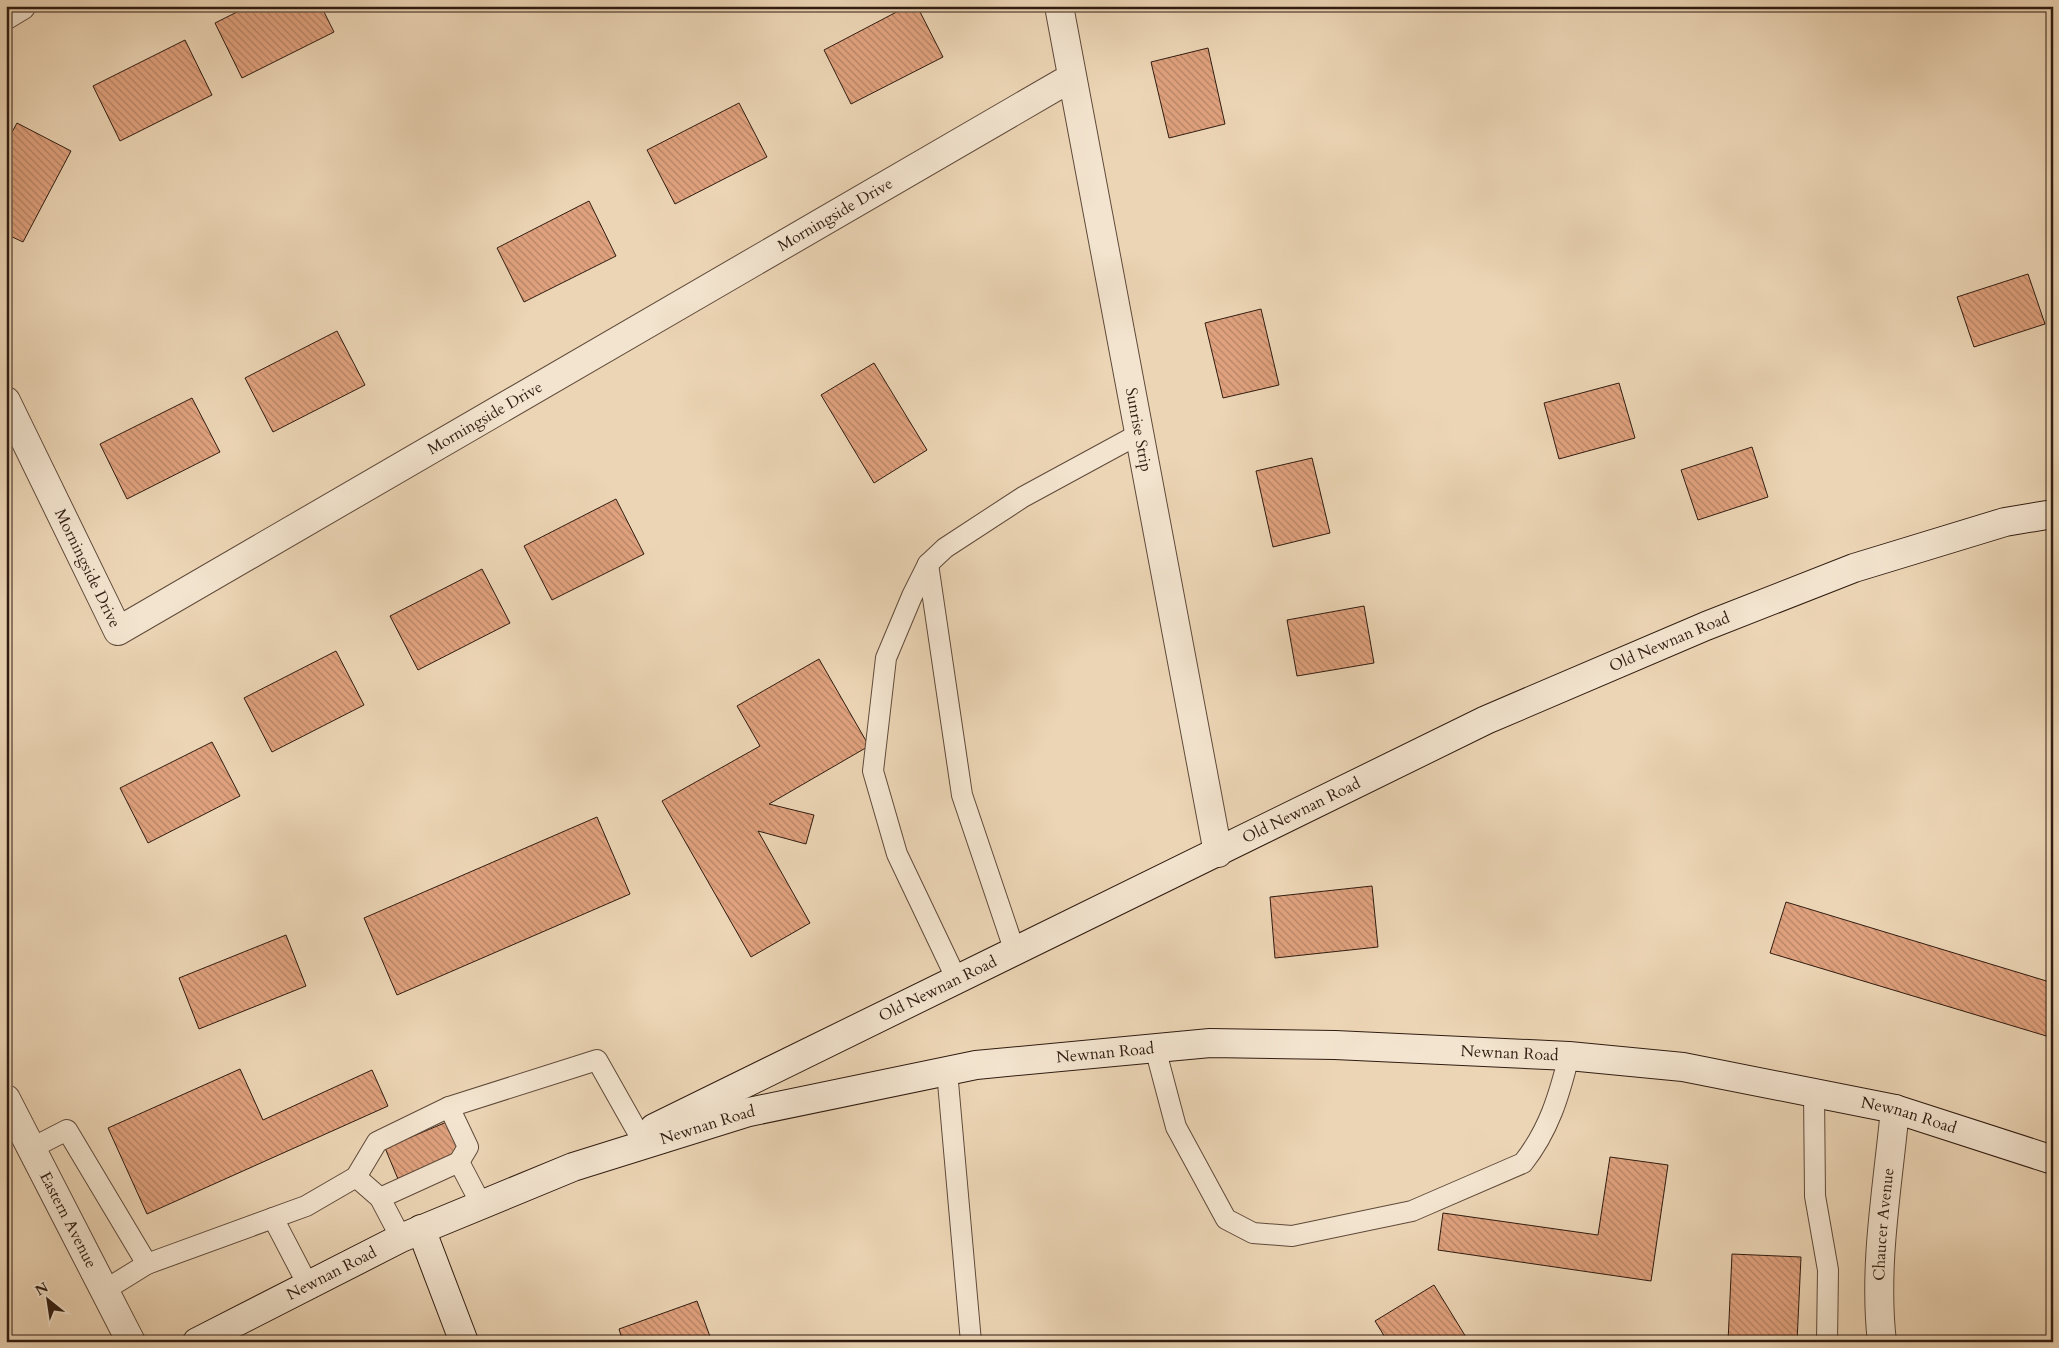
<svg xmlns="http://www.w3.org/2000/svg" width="2059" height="1348" font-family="Cardo,serif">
	<defs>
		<pattern id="building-back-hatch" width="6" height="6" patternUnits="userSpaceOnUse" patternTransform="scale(1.25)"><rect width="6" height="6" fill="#e0a27e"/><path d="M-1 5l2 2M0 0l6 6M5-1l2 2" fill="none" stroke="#b68366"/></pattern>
	</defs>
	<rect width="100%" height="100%" fill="#ecd5b5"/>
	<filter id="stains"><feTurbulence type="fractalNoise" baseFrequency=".004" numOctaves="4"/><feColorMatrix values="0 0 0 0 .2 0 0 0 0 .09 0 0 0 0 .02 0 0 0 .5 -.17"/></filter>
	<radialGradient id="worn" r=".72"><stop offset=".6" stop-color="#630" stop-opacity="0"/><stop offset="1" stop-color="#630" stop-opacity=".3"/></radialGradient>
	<!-- building -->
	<g fill="url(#building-back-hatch)" stroke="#301c11">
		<polygon points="249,6 321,6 334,32 242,78 215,23"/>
		<polygon points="908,6 917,6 943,57 851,104 824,50"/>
		<polygon points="185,40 212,95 120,141 93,86"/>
		<polygon points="1208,48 1225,124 1169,138 1151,62"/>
		<polygon points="739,103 767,157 675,204 647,150"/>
		<polygon points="17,123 71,151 23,242 6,234 6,143"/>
		<polygon points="589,201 616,256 524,302 497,248"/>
		<polygon points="2028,274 2045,324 1974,347 1957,297"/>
		<polygon points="1261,309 1279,385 1223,398 1205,323"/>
		<polygon points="337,331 365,385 273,432 245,378"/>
		<polygon points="874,363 927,450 874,483 821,395"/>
		<polygon points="1619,383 1635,438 1559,459 1544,403"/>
		<polygon points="192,398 220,452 127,499 100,444"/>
		<polygon points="1752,447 1768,497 1698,520 1681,470"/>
		<polygon points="1312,458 1330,533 1273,547 1256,471"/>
		<polygon points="616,499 644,554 552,600 524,546"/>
		<polygon points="482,569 510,623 418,670 390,616"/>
		<polygon points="1364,606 1374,663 1297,676 1287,620"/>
		<polygon points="336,651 364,705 272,752 244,698"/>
		<polygon points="819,659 869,746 769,804 814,815 806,844 758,831 810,923 751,957 662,801 760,746 737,706"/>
		<polygon points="212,742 240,796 148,843 120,788"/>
		<polygon points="597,817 630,894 397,995 364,918"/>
		<polygon points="1372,886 1378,947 1275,958 1270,897"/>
		<polygon points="1786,902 2053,983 2053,1038 1770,953"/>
		<polygon points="286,935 306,986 199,1029 179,978"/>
		<polygon points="240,1069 263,1120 372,1070 388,1106 147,1214 108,1128"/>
		<polygon points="449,1121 462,1152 398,1179 385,1148"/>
		<polygon points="1610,1157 1668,1165 1651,1281 1438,1250 1443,1213 1598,1235"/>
		<polygon points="1732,1254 1801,1257 1797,1342 1728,1342"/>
		<polygon points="1434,1285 1469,1342 1388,1342 1375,1321"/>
		<polygon points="697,1301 712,1342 623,1342 619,1329"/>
	</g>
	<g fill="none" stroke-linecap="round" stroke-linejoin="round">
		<defs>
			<g id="lane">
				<polyline points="928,564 962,795 1015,952"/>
				<polyline points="957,980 897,854 873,771 886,658 912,596 928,564 945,548 1023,497 1139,434"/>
				<path d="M1155 1048 1176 1127 1226 1219 1253 1233 1292 1236 1412 1211 1523 1163C1549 1130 1559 1096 1569 1056"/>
				<polyline points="947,1071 971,1342"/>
				<polyline points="1814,1092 1815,1196 1828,1270 1827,1342"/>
				<polyline points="449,1107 468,1147 459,1162"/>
				<polyline points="32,1148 67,1130 147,1264 306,1206 356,1177 377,1142 449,1107 597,1060 645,1145"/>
				<polyline points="356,1177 380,1198 401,1238"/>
				<polyline points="380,1198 459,1162 481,1204"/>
				<polyline points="273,1218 308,1285"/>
				<polyline points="105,1290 147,1264"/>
			</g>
			<g id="street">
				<path id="s1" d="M1059 6 1218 853"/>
				<polyline points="6,15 21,6"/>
				<path id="s2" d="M6 401 118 631 1062 83 1074 90"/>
				<path id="s3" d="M6 1099 131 1342"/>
				<path id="s4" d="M1882 1342C1873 1265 1888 1185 1895 1109"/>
			</g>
			<g id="secondary">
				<path id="s5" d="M654 1128 1486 720 1706 626 1854 568 2005 522 2053 514"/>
				<polyline points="421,1229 464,1342"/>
				<path id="s6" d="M197 1342 401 1238 573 1167 749 1112 976 1065 1210 1043 1335 1045 1569 1056 1683 1067 1895 1109 2053 1160"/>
			</g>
		</defs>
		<!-- lane casing -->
		<use href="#lane" stroke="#5f4a3a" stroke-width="22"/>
		<!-- street casing -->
		<use href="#street" stroke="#5f4a3a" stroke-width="30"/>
		<!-- secondary casing -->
		<use href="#secondary" stroke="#301c11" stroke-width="30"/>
		<!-- lane -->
		<use href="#lane" stroke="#f3e4cf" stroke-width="20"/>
		<!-- street -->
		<use href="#street" stroke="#f3e4cf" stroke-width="28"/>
		<!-- secondary -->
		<use href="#secondary" stroke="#f3e4cf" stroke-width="28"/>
	</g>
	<g text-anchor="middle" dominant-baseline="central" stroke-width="4" stroke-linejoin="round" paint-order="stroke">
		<!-- street labels -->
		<g font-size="16" fill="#301c11" stroke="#f3e4cf">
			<text stroke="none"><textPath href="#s2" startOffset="1085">Morningside Drive</textPath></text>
			<text stroke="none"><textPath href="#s2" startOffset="680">Morningside Drive</textPath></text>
			<text stroke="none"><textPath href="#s1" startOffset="431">Sunrise Strip</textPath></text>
			<text stroke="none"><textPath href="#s2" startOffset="186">Morningside Drive</textPath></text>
			<text stroke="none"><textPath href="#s5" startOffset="1126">Old Newnan Road</textPath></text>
			<text stroke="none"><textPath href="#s5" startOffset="721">Old Newnan Road</textPath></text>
			<text stroke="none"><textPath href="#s5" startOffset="316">Old Newnan Road</textPath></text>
			<text stroke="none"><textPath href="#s6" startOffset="961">Newnan Road</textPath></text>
			<text stroke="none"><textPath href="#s6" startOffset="1366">Newnan Road</textPath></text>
			<text stroke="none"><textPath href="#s6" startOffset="1771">Newnan Road</textPath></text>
			<text stroke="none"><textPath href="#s6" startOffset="556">Newnan Road</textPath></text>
			<text stroke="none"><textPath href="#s3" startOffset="136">Eastern Avenue</textPath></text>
			<text stroke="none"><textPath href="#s4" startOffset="118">Chaucer Avenue</textPath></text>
			<text stroke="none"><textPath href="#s6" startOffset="151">Newnan Road</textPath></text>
		</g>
	</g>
	<!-- margin -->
	<rect width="2059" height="1348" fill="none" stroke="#ecd5b5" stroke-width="25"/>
	<rect x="8" y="8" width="2044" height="1333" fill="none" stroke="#301c11" stroke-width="2.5"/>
	<rect x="12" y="12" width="2034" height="1323" fill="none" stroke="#301c11"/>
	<!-- north arrow -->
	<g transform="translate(48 1300) rotate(330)" stroke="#f3e4cf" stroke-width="4" paint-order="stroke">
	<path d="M0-4L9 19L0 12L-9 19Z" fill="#301c11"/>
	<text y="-8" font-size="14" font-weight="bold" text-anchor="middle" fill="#301c11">N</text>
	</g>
	<rect width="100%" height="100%" filter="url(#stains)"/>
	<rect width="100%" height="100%" fill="url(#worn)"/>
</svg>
